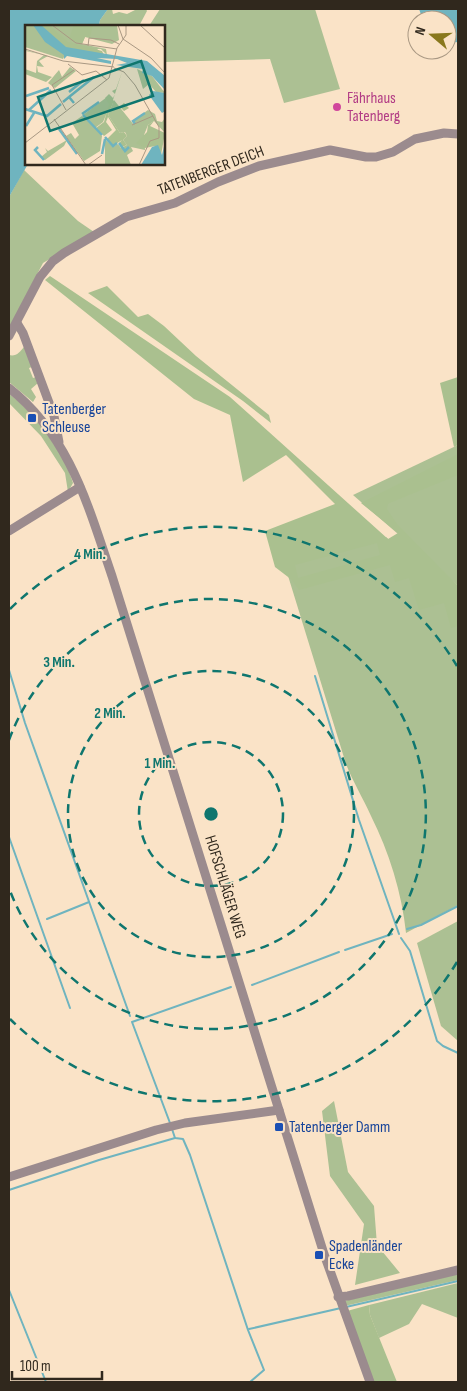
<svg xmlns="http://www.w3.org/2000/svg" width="467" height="1391" font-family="'Sofia Sans Condensed',sans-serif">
	<rect width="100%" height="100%" fill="#fae3c7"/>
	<!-- green -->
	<g fill="#acc093">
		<polygon points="108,9 112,9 113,14 119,12 127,14 137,9 146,9 147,11 139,26 99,26 100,20"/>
		<polygon points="160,9 315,9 340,89 284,103 270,59 164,62 164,26 149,26"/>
		<polygon points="24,170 78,221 94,232 43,263 9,328 9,197"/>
		<path d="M24 347 32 367 29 368 33 378 36 377 38 383 31 389 36 397 33 402 9 382V355C16 357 20 352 24 347Z"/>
		<path d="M9 394C32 409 66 456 73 483L68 492 65 473 41 436 9 403Z"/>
		<polygon points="458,445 458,586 353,495"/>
		<path d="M386 537 458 604V905L406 933C402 893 389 852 371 816 363 798 353 782 346 764L285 566Z"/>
		<polygon points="458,921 458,1041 441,1026 417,943"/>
		<polygon points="334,1101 348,1172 374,1206 377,1245 400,1273 355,1285 364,1224 330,1176 322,1111"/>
		<polygon points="458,1274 458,1280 349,1305 345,1305 344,1301"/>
		<polygon points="458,1283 458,1318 422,1304 409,1324 379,1338 370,1315 369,1305"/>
	</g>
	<!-- forest -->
	<g fill="#aac08f" fill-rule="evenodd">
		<path d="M50 276 230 397 388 539 398 533 361 503 458 454V475L392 502 388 504 387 509 397 524 458 586V626L451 628 444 603 419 610 409 578 395 582 390 565 299 590 292 580 275 567 265 531 335 504 286 455 243 482 230 415 194 399 45 280ZM377 543 380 555 298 578 295 565Z"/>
		<polygon points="107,286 138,317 148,314 164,326 196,356 269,415 271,423 243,401 88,293"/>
		<polygon points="458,377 458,445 454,447 440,383"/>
		<polygon points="369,1305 370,1315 397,1382 374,1382 347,1311"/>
	</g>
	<!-- water -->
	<g fill="#6fb4bf">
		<polygon points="9,9 108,9 100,20 99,26 26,26 26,164 28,164 9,197"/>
		<polygon points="419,9 458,9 458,42 447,43 447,20 423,20"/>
	</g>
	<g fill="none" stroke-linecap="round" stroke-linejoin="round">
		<!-- stream -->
		<g stroke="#6fb4bf" stroke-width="2">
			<polyline points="9,670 25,723 130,1016"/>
			<polyline points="315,676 359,820 399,934"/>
			<polyline points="9,837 70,1008"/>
			<polyline points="47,919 89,902"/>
			<polyline points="407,929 421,925 458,906"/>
			<polyline points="401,938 410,951 437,1041 443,1046 458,1053"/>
			<polyline points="345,950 392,934"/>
			<polyline points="252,985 339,952"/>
			<polyline points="170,1123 132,1022 231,987"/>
			<polyline points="172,1129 175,1138 183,1139 190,1155 248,1330 264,1370 250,1382"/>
			<polyline points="9,1190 99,1160 175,1138"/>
			<polyline points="9,1290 46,1382"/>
			<polyline points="346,1307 458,1281"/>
			<polyline points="249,1329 341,1308"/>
		</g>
		<!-- minor -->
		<g stroke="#9b8b8e" stroke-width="9">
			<polyline points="17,323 23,333 54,416 59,442"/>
			<polyline points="9,336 40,277 53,261 64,253 126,217 175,203 218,182 259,166 330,150 366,157 376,157 393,152 415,139 444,133 458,134"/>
			<path d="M9 388C70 436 88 506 112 576L324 1254 370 1382"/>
			<polyline points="9,531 80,487"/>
			<polyline points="9,1177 156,1130 185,1123 279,1110"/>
			<polyline points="338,1297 348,1296 458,1270"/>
		</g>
	</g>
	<!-- distance rings -->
	<g fill="none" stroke="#0f766e" stroke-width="2.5" stroke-dasharray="9 6">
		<circle cx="211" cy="814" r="72"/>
		<circle cx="211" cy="814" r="143"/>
		<path d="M9 740A215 215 0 1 1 9 888"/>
		<path d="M457 962A287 287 0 0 1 10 1019M10 609A287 287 0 0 1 457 666"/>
	</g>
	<!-- markers -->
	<circle fill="#d1479c" stroke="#fae3c7" stroke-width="2" cx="337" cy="107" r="5"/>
	<g fill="#1a4fb4" stroke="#fae3c7" stroke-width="2">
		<rect x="27" y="413" width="10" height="10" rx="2.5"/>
		<rect x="274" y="1122" width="10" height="10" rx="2.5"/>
		<rect x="314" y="1250" width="10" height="10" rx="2.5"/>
	</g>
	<g text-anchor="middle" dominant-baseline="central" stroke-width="4" stroke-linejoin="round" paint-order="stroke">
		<!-- hotel labels -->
		<g font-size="16" fill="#b23c85" stroke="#fae3c7" text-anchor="start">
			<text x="347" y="98">Fährhaus<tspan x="347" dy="18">Tatenberg</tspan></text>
		</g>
		<!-- street labels -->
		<g font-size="16" fill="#30281d" stroke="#fae3c7">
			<text transform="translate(211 171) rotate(-21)">TATENBERGER DEICH</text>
			<text transform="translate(225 887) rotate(73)">HOFSCHLÄGER WEG</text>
		</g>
		<!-- transit labels -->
		<g font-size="16" fill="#164399" stroke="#fae3c7" text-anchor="start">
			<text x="42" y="409">Tatenberger<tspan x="42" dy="18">Schleuse</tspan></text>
			<text x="289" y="1127">Tatenberger Damm</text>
			<text x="329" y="1246">Spadenländer<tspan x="329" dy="18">Ecke</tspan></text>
		</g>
	</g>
	<!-- overview -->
	<g transform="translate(25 25)">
		<rect width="140" height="140" fill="#fae3c7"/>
		<path d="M0 0H92L94 15 87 19 60 12 57 19 81 24 82 30 76 24H72L79 30H40L38 34 0 22ZM0 25 23 31 14 36 19 42 12 41 13 47 27 52 21 57 0 49V44L11 48 12 36 19 30 1 26 0 29ZM45 42 51 46 30 63 23 58 34 45 37 52ZM112 44 127 51 140 68 131 67 124 59 118 64ZM82 72 86 78 78 97 70 103 77 111 75 126 59 136 41 111 46 108 50 114 54 110 47 98 57 91 65 97 58 90ZM89 75 109 100 108 96 123 85 130 89 132 96 137 97 140 93V108L129 96 123 100 119 110 120 125 106 122 108 126 102 130 106 140H80V114L88 122 93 119 96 123 102 120 98 115 102 111 100 107 95 108 83 90ZM42 115 39 121 20 135 16 132 22 127 20 123 23 126Z" fill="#acc093"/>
		<path d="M16 0H24L43 17 77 26 79 30 41 22ZM49 0H68L65 12H60L57 19 44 14ZM97 47 88 75 94 82 99 78 104 83 99 86 95 82V85L88 78 83 90 95 108 99 107 102 111 98 115 102 120 97 122 94 118 97 115 88 121 82 114 91 105 83 92 81 97 87 105 79 111 71 103 79 97 84 79 80 73 84 69 88 73 90 69 87 66 91 64ZM129 96 125 101 140 108 136 130 130 121 120 123 111 118 122 107 123 100Z" fill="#aac08f"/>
		<path d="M8 0H16L41 22 122 36 140 51V65L127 51 117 48 118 44 91 40 102 38 92 34 72 33 86 36V39L42 31 39 34V30L20 17ZM128 66 140 68V86L137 88 124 70ZM140 117V140H116L127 122 133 120 137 130Z" fill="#6fb4bf"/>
		<path fill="none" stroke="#6fb4bf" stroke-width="2.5" d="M44 67 59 55M1 71 24 63M44 72 69 52M38 77 44 72 49 78M0 84 22 91 36 79M4 85 26 65M57 89 74 77M58 90 77 110M110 99 108 96 120 88M1 101 9 88M34 104 52 129M80 112 88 121 92 118M94 118 100 126 104 122M13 122 10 125 19 135M77 129 80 114"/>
		<path fill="none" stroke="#a99883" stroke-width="1" d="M27 0 51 18 92 24M93 0 98 14 126 33 140 48M115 0 140 23M63 21 64 13 86 15 94 19M0 24 38 36 89 42M43 39 57 50 71 46 82 55M89 43 99 47 110 60 134 102V113L125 116 114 140M41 85 27 60 49 45M29 94 61 140M107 100 128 91M0 118 84 53 92 23 101 10V0M63 140 77 130"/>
		<path fill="#0f766e" fill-opacity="0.15" stroke="#0f766e" stroke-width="2.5" d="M116 36 128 71 25 106 13 72Z"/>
		<rect width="140" height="140" fill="none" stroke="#30281d" stroke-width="2.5"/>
	</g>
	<circle cx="211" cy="814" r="8" fill="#0f766e" stroke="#fae3c7" stroke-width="2.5"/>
	<g font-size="15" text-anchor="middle" font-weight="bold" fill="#0f766e" stroke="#fae3c7" stroke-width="4" stroke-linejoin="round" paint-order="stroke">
		<text x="90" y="559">4 Min.</text>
		<text x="59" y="667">3 Min.</text>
		<text x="110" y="718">2 Min.</text>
		<text x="160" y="768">1 Min.</text>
	</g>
	<!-- border -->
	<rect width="467" height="1391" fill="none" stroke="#30281d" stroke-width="20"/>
	<!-- north arrow -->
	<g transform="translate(432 35) rotate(289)"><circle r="24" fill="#fae3c7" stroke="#a99883"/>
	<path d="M0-4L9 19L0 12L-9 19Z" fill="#89781d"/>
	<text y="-8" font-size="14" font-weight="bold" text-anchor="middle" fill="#30281d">N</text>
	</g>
	<!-- scale -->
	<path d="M12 1371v8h90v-8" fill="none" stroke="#30281d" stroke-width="2.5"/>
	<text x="20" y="1371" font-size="15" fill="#30281d" stroke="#fae3c7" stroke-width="4" paint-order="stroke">100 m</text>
</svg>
